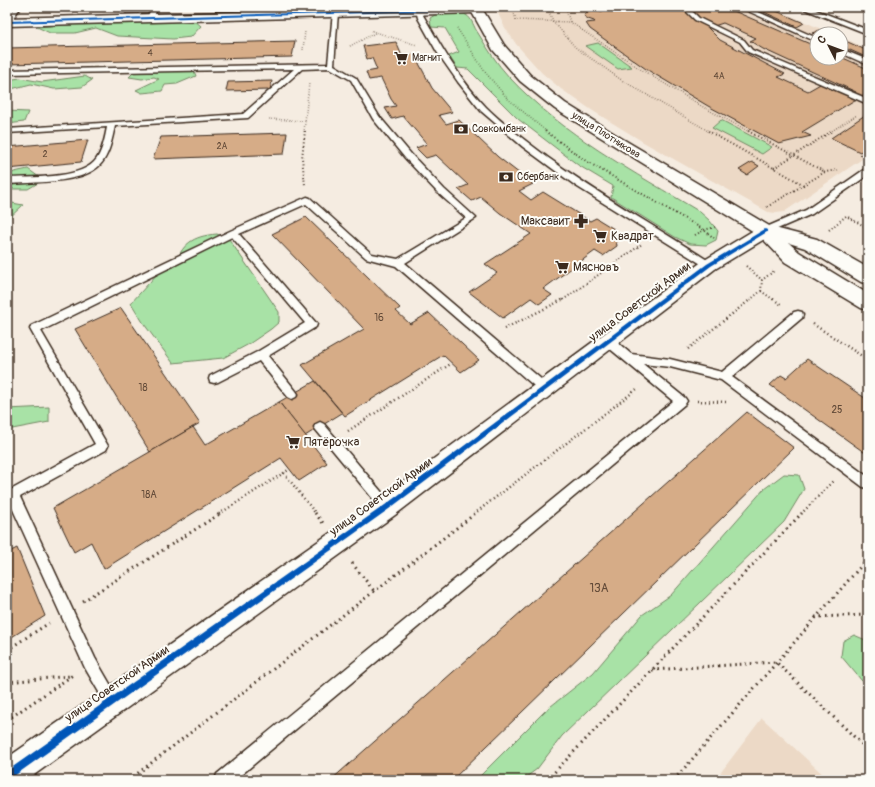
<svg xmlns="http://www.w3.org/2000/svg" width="875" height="787" font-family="Pangolin,sans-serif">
	<rect width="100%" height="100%" fill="#f5ece1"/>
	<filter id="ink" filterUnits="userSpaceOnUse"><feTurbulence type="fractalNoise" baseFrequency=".025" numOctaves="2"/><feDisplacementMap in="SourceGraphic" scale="8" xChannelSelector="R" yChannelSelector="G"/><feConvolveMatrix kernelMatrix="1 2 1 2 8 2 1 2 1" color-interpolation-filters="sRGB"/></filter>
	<g filter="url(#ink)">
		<!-- built -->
		<g fill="#ecd9c6">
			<polygon points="495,7 770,7 833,34 817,34 817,58 841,58 841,37 868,49 868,155 784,212 776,213 768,212 645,143 593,111 561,89 542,73 516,44 504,26"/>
			<polygon points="762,718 829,780 715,780"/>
		</g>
		<!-- green -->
		<g fill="#a8e2a6" stroke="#728662">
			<path d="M448 13C454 13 461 12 466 15 472 18 474 28 478 33 487 48 497 64 509 77 563 135 634 172 700 212L709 220 718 231 716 240 706 245 690 244 675 237 611 197 613 186 578 165 518 119 468 69 457 68 449 56 459 52 445 28 431 27 430 18 435 15Z"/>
			<polygon points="194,20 201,26 191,37 173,39 117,36 96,28 75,33 50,33 37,27 89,22"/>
			<polygon points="598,43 632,67 618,69 585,46"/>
			<polygon points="194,71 196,76 177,84 165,85 162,91 142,93 136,90 159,79 154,77 142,79 129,77 134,72"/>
			<polygon points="85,76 92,80 82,87 54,89 31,84 7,90 7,80 20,78 42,82"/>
			<polygon points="7,111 28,112 24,122 7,124"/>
			<polygon points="721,120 772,147 762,154 712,128"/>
			<polygon points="28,169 43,180 28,189 7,189 7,177 14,172"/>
			<polygon points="7,202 23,205 7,220"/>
			<path d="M217 234 229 239 279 312V322L271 329 249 344 223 358 173 363 144 324 131 303 158 273 174 267C182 244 192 236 217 234Z"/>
			<polygon points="49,407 49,422 7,430 7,409"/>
			<polygon points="784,474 799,475 804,489 784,522 562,736 537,769 522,780 476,780 546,710 593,673 642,615 671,595 764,489"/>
			<polygon points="854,635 868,641 868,681 862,681 841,656 843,641"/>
		</g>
		<!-- building -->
		<g fill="#d6ac87" stroke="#3b2a1e" fill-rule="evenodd">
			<polygon points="128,7 141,7 138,13 125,13"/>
			<polygon points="753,7 767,7 804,23 797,27"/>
			<path d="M727 8 817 47V58L841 57 868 69V92L802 132 811 136 779 144 708 106 646 69 590 29 586 23 595 22 594 21 588 19 584 16 588 11 602 12 601 9ZM723 23 756 38 750 41 763 49 856 92 850 96 822 83 808 91 778 77 785 74 720 40 708 28Z"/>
			<polygon points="820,30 830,34 817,34 817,35 812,33"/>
			<polygon points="841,39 868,51 868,58 841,46"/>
			<polygon points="295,41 292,57 7,64 7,48"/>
			<polygon points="396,42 402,56 414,54 432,88 452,112 439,115 446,124 459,120 498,157 533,184 519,191 531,200 543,192 590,221 596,218 614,229 617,246 603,256 595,251 543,289 552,295 539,304 531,298 503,318 469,292 497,273 485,264 531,234 500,213 481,197 472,201 458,189 468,185 436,155 426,158 416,148 427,144 403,116 392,119 385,108 396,106 391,99 381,78 369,80 366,72 377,70 372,58 367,59 363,46"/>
			<polygon points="272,81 270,90 226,91 228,82"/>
			<polygon points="868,113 868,147 860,152 831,138"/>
			<polygon points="287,133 284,154 153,159 161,137"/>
			<polygon points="88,140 81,162 7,169 7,147"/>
			<polygon points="752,162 759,166 747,175 739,170"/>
			<polygon points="306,217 400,308 396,311 410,324 429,313 479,360 461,372 443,355 345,416 302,365 364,329 272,234"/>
			<polygon points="121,308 200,423 150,452 75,329"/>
			<polygon points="807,359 868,400 868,455 770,385 781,375 786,378"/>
			<polygon points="315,381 342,413 305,436 279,402"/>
			<polygon points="279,402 327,463 299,481 281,458 104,569 91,542 74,552 53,508 193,427 205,445"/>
			<polygon points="747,412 794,448 452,780 331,780"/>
			<polygon points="17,548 45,616 7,640 7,553"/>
		</g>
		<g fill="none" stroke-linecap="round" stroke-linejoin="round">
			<defs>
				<g id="lane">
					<polygon points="15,7 21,7 9,23 7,24 7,18"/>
					<polygon points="152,7 158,7 153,18 150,20 147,18"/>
					<polygon points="260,7 266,7 264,15 261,17 258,15"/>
					<polygon points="682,7 688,7 699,18 744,40 752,50 868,99 868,104 748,52 740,42 695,20"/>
					<polygon points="739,7 747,7 817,38 817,42"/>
					<polygon points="799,7 808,7 868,30 868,34"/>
					<path d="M416 10H420C440 44 458 78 486 107 504 125 526 141 547 157 600 195 657 228 712 263L714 265 712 267H706L576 186 523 147 481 111 458 82 437 52 418 18Z"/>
					<path d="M333 12 338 13 334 65 356 78 379 116 411 154 444 189 476 218 405 263 548 385 549 388 548 391 544 392 540 391 396 266 366 258 306 204 239 234 317 324 316 327 268 356 296 391 298 394 296 397 292 399 288 397 259 361 218 382 214 383 210 382 209 379 210 376 257 352 305 323 232 237 41 331 108 446 106 450 20 497 95 658 117 696 119 701 117 706 112 708 107 706 85 668 10 503H7V492L95 444 30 329 31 326 230 231 307 197 310 198 372 254 398 259 466 218 438 193 405 158 373 119 351 80 330 68 302 69 248 118 115 126C112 139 109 157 99 166 80 184 32 182 7 184V178C30 177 78 179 94 162 102 154 105 138 107 127L7 133V129L243 114 294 69 7 74V70L328 64Z"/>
					<polygon points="841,49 868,60 868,65 841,53"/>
					<polygon points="865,169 868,169 868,175 812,214 768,233 762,233 761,231 762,229 806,210"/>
					<polygon points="798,311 802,312 803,315 802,318 732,377 868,477 868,488 863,487 721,380 670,367 643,364 685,398 687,401 685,404 235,780 215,780 217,774 673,401 603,343 602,340 603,337 611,337 631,354 670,359 722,372 794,312"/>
					<polygon points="320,422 324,424 391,503 393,507 391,511 387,513 383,511 316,430 314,427 316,424"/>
				</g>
				<g id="street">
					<polygon points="421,7 480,7 482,9 480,11 476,13 7,26 7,18"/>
					<polygon points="765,225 771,227 774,231 771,235 715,269 395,515 27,780 7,780 7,758 379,499 703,261 759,227"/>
				</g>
				<polygon id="secondary" points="469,7 481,7 504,45 530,75 565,103 621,138 771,227 817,239 868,268 868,284 861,282 805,248 789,243 799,252 868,294 868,310 861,308 785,262 759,235 555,109 520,81 493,50"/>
			</defs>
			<!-- lane casing -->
			<use href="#lane" stroke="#3b2a1e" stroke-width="3"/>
			<!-- street casing -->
			<use href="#street" stroke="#3b2a1e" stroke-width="3"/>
			<!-- secondary casing -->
			<use href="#secondary" stroke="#3b2a1e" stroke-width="3"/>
			<!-- path-far3 -->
			<g stroke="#3b2a1e" stroke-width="1.5" stroke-dasharray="0.5 2" stroke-linecap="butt">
				<polyline points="512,7 516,20 570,22 642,70 705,108 750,132"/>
				<polyline points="547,7 553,21 575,47 620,79 710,132"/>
				<polyline points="565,7 570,22"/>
				<polyline points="457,28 485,72 507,98 547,132"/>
				<polyline points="372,31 417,45"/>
				<polyline points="350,46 377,32"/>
				<polyline points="303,50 305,31"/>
				<polyline points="269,119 305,121"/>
				<polyline points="304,132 309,83"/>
				<polyline points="830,132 857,115"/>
			</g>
			<!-- path-far2 -->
			<g stroke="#3b2a1e" stroke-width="2" stroke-dasharray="1 2.5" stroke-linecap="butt">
				<polyline points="305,131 302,158 305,185"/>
				<polyline points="545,131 586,161 704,230 714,238"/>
				<polyline points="708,131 804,185"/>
				<polyline points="748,131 825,172"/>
				<polyline points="860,155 868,150"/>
				<polyline points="774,168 832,131"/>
				<polyline points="767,207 825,172 838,170"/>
				<polyline points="829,230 846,216 868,228"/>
				<polyline points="695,235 704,230 715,227"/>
				<polyline points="746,266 762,280"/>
				<polyline points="761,291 774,300"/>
				<polyline points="563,300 642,244"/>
				<polyline points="750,300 761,291 762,280 774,271"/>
			</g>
			<!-- path-far1 -->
			<g stroke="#3b2a1e" stroke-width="2.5" stroke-dasharray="1 3" stroke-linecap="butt">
				<polyline points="773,299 782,305"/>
				<polyline points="813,324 868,360"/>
				<polyline points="504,329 564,299"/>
				<polyline points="688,349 751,299"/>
				<polyline points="697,401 726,402"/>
				<polyline points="348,431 452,363"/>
				<polyline points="284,473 316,514"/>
				<polyline points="219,514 290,469"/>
				<polyline points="474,514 637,389"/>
				<polyline points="801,514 833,481"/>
			</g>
			<!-- path -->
			<g stroke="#3b2a1e" stroke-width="3" stroke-dasharray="1.5 4" stroke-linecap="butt">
				<polyline points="315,513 323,523"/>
				<polyline points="352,563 374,591"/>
				<polyline points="83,601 221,513"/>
				<polyline points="815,617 868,615"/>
				<polyline points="7,650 49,623"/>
				<polyline points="652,670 776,662 868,750"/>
				<polyline points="7,682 71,676"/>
				<polyline points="7,720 73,675"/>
				<polyline points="129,780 476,513"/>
				<polyline points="547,780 802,513"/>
				<polyline points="674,780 868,558"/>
			</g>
			<!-- lane -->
			<use href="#lane" fill="#fdfcf7" fill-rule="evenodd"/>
			<!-- street -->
			<use href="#street" fill="#fdfcf7" fill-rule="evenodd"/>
			<!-- secondary -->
			<use href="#secondary" fill="#fdfcf7" fill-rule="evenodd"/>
			<defs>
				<g id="cycleway">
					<polygon points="477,8 478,9 476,10 7,23 7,21"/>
					<polygon points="765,229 767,230 767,232 711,266 389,509 10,779 7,780 7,771 385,505 707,264"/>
				</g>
			</defs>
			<!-- cycleway casing -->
			<use href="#cycleway" stroke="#fdfcf7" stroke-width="2"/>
			<!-- cycleway -->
			<use href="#cycleway" fill="#0057b8" fill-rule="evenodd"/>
		</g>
	</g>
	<!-- icons -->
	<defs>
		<symbol id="supermarket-bare" viewBox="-9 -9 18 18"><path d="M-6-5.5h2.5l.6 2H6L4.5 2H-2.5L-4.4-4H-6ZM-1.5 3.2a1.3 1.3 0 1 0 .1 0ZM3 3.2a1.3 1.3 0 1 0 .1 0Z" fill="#3b2a1e" stroke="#fdfcf7" stroke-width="2.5" paint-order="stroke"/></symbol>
		<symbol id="bank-bare" viewBox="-9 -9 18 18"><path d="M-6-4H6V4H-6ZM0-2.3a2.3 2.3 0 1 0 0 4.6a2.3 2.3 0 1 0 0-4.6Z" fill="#3b2a1e" stroke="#fdfcf7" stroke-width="2.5" paint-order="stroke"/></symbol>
		<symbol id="pharmacy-bare" viewBox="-9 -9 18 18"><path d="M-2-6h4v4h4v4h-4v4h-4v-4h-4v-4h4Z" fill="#3b2a1e" stroke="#fdfcf7" stroke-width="2.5" paint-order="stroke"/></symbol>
	</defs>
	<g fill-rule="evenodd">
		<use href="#supermarket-bare" x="391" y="48" width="20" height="20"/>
		<use href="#bank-bare" x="451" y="119" width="20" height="20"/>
		<use href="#bank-bare" x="496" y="167" width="20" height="20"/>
		<use href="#pharmacy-bare" x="571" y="211" width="20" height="20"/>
		<use href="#supermarket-bare" x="590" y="226" width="20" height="20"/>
		<use href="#supermarket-bare" x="552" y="257" width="20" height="20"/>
		<use href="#supermarket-bare" x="283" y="432" width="20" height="20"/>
	</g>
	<g text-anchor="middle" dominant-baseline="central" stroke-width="4" stroke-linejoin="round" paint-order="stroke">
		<!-- far-number labels -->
		<g font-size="9" fill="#624a38">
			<text x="150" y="53">4</text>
			<text x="719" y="76">4А</text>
			<text x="222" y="146">2А</text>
			<text x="45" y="154">2</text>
		</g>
		<!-- far-poi labels -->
		<g font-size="10" fill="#3b2a1e" stroke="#fdfcf7" text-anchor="start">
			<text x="412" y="58">Магнит</text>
			<text x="472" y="129">Совкомбанк</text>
			<text x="517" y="177">Сбербанк</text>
		</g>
		<!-- far-street labels -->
		<g font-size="10" fill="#3b2a1e" stroke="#fdfcf7">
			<text transform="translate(606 135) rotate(32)">улица Плотникова</text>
		</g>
		<!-- number labels -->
		<g font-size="10" fill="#624a38">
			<text x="379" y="318">16</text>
			<text x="143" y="388">18</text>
			<text x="837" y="410">25</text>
			<text x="149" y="495">18А</text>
		</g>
		<!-- poi labels -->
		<g font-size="12" fill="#3b2a1e" stroke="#fdfcf7" text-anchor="start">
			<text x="570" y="221" text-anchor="end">Максавит</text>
			<text x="611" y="236">Квадрат</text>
			<text x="573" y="267">Мясновъ</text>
			<text x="304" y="442">Пятёрочка</text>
		</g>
		<!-- street labels -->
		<g font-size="12" fill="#3b2a1e" stroke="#fdfcf7">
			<text transform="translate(640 302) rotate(-37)">улица Советской Армии</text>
			<text transform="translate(381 497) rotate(-36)">улица Советской Армии</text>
			<text transform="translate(117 684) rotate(-35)">улица Советской Армии</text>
		</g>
		<!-- near-number labels -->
		<g font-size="12" fill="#624a38">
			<text x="599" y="588">13А</text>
		</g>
	</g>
	<!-- margin -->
	<rect width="875" height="787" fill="none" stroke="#fdfcf7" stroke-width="24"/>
	<rect x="12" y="12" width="851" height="763" fill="none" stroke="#3b2a1e" stroke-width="1.5" filter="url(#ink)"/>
	<!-- north arrow -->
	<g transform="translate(829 46) rotate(312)"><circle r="19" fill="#fdfcf7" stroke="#afa8a0"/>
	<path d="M0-3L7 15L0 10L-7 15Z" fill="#3b2a1e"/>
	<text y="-6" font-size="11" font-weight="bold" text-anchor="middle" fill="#3b2a1e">С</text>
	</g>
</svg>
